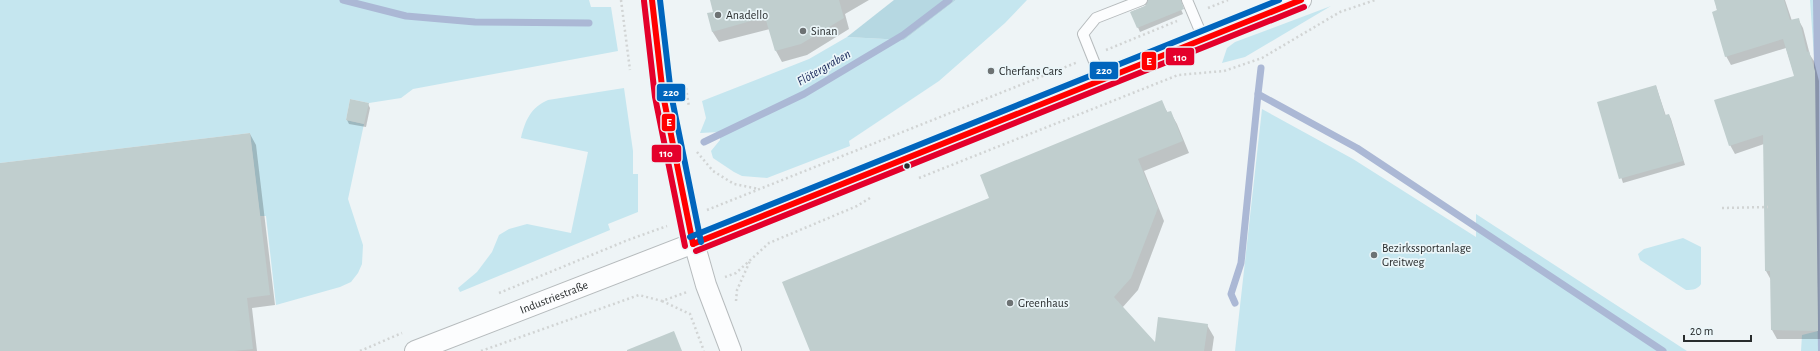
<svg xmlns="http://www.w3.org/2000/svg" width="1820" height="351" font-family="'Alegreya Sans',sans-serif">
	<rect width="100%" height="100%" fill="#eef4f6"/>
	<!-- green -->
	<g fill="#c5e6ef">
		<polygon points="0,0 589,0 591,7 611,7 618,51 413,89 401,98 369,103 350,99 346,120 364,124 348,199 363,245 362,264 358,273 351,282 340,287 276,305 266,216 260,216 250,133 0,163"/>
		<polygon points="956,0 1027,0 1005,23 939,81 849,141 850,146 767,178 742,176 734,172 713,158 711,151 720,140 720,132 700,133 706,118 702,101 809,59 847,37 904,40"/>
		<polygon points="1810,0 1820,0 1820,351 1801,351 1802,335 1818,331 1815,71"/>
		<polygon points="1331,6 1245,57 1222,63 1227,48 1235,42"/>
		<path d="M624 88 633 151V174H638V212L608 224 610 230 460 292 458 288 477 272 492 252 499 235 509 229 527 224 571 233 588 152 521 138C525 121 531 107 548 100Z"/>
		<polygon points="1262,109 1353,159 1476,237 1476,214 1687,351 1235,351"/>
		<path d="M1683 238 1701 247V284C1698 289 1693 290 1686 290L1640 260 1638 254 1644 249Z"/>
	</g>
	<!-- forest -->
	<polygon fill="#b6d8e2" points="894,0 956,0 904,40 847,37"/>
	<!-- water -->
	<polygon fill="#abb8d5" points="1813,0 1820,0 1820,351 1818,351"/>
	<!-- shadow -->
	<g fill="#0003">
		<polygon points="711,0 869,0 845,14 849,29 807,55 782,62 776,51 770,29 719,42 712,31 715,12"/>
		<polygon points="1148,0 1177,0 1183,14 1140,32 1131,12 1148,5"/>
		<polygon points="1715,0 1785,0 1792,21 1798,19 1803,28 1810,55 1814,61 1819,81 1820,339 1777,339 1772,330 1771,280 1766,271 1764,144 1735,154 1730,145 1795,77 1786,48 1731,65 1726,56"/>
		<polygon points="1656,86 1666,116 1669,115 1671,119 1685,165 1623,183 1598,103"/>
		<polygon points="1161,102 1168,113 1170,112 1177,124 1189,153 1144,171 1164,221 1138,290 1122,308 1156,344 1207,325 1214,337 1212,351 811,351 991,199"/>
		<polygon points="368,104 370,108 366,127 349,124 347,120"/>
		<polygon points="250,134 256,145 275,305 252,308 257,351 0,351 0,164"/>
	</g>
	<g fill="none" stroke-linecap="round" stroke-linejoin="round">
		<!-- stream -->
		<g stroke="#abb8d5" stroke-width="7">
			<polyline points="343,0 406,16 475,22 589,23"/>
			<polyline points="1261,68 1258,94 1357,148 1663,351"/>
			<polyline points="704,142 804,94 903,35 949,0"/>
			<polyline points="1235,303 1231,294 1241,263 1258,94"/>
		</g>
	</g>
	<!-- building -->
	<g fill="#c0cece">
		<polygon points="710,0 839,0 844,18 801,44 775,51 765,17 712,32 707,13 713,12"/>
		<polygon points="1148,0 1181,0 1184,9 1137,28 1130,12 1145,6"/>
		<polygon points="1714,0 1784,0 1790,20 1799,18 1807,52 1809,51 1815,71 1818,331 1771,330 1770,271 1765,271 1763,135 1729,146 1714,100 1794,76 1783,39 1725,57 1712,12 1717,10"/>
		<polygon points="1656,85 1665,115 1669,114 1683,161 1619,179 1597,102"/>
		<polygon points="350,99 369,103 364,124 346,120"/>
		<polygon points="1162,100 1167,112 1171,111 1183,141 1138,159 1158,208 1131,278 1114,297 1155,342 1158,317 1208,324 1204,351 810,351 782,282 989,198 980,175"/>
		<polygon points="250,133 270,295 247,298 253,349 234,351 0,351 0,163"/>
		<polygon points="674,331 682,351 627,351 627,350"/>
	</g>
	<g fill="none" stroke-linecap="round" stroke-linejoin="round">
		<defs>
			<g id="service">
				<polyline points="1187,0 1203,38"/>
				<polyline points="1101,79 1083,34 1096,18 1142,0"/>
			</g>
			<g id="minor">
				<polyline points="652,0 663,95 687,218 706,285 731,351"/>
				<path id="s1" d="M415 351 784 208 1101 79 1301 0"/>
			</g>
		</defs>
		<!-- service casing -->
		<use href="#service" stroke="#b6bbbd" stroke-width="12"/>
		<!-- minor casing -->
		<use href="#minor" stroke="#b6bbbd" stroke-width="22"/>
		<!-- path -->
		<g stroke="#d1d4d4" stroke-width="2.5" stroke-dasharray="2 3" stroke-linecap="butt">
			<polyline points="621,0 630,70"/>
			<polyline points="1208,8 1228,0"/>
			<polyline points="1106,50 1177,21"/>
			<polyline points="686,88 689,107"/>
			<polyline points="697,152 713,171 734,184 759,189"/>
			<polyline points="919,178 1178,75 1224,71 1262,58 1340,12 1375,0"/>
			<polyline points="1722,208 1768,207"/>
			<polyline points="707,210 1078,62"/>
			<polyline points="725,277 736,273 769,243 857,206 870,198"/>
			<polyline points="499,293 628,240 667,226"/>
			<polyline points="662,301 690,314 704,351"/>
			<polyline points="736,301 737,290 750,261"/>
			<polyline points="360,351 402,333"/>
			<polyline points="481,351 639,295 662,301 687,292"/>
		</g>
		<!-- service -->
		<use href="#service" stroke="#fcfdfe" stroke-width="10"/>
		<!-- minor -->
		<use href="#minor" stroke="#fcfdfe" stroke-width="20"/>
		<defs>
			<g id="bus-1">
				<polyline points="652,0 663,95 693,244"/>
				<polyline points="693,244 1301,0"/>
			</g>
			<g id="bus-2">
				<polyline points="644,1 655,97 685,246"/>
				<polyline points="696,251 1304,7"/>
			</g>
			<g id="bus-3">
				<polyline points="660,0 671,94 701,242"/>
				<polyline points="690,237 1279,0"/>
			</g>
		</defs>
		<!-- bus-1 casing -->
		<use href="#bus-1" stroke="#ebf6f9" stroke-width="9"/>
		<!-- bus-2 casing -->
		<use href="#bus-2" stroke="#ebf6f9" stroke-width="9"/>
		<!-- bus-3 casing -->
		<use href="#bus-3" stroke="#ebf6f9" stroke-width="9"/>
		<!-- bus-1 -->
		<use href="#bus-1" stroke="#f00" stroke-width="6"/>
		<!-- bus-2 -->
		<use href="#bus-2" stroke="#e4002b" stroke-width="6"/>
		<!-- bus-3 -->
		<use href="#bus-3" stroke="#0065bd" stroke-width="6"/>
	</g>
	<!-- markers -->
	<g fill="#6d7273" stroke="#ebf6f9" stroke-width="1.5">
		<circle cx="718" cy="15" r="4"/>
		<circle cx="803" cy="31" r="4"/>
		<circle cx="991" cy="71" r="4"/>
		<circle cx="1374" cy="255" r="4"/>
		<circle cx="1010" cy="303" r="4"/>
	</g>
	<circle fill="#282c2d" stroke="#ebf6f9" stroke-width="1.5" cx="907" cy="166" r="3.5"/>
	<g text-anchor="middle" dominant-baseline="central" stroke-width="3.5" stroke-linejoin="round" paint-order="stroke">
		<!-- poi labels -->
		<g font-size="12" fill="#282c2d" stroke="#ebf6f9" text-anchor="start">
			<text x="726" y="15">Anadello</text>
			<text x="811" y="31">Sinan</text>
			<text x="999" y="71">Cherfans Cars</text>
			<text x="1382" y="248">Bezirkssportanlage<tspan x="1382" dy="14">Greitweg</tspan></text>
			<text x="1018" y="303">Greenhaus</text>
		</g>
		<!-- street labels -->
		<g font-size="12" fill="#282c2d" stroke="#ebf6f9">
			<text stroke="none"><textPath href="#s1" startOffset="149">Industriestraße</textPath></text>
		</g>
		<!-- water labels -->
		<g font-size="13" font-style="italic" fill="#172658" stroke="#ebf6f9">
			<text transform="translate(824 68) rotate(-30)">Flötergraben</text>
		</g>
	</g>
	<g stroke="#ebf6f9" stroke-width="1.5">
		<rect x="1165" y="47" width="30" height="19" rx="4" fill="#e4002b"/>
		<rect x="1141" y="51" width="16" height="20" rx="4" fill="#f00"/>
		<rect x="1089" y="61" width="30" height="19" rx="4" fill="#0065bd"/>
		<rect x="656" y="83" width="30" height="19" rx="4" fill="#0065bd"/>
		<rect x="661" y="113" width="15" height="19" rx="4" fill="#f00"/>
		<rect x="651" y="144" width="31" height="19" rx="4" fill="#e4002b"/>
	</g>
	<g font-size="11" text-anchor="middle" font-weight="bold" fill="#fff">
		<text x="1180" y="61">110</text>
		<text x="1149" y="65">E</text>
		<text x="1104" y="74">220</text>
		<text x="671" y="96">220</text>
		<text x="669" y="126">E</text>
		<text x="666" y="157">110</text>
	</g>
	<!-- scale -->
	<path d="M1684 335v6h67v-6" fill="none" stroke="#282c2d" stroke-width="2"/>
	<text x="1690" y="335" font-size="12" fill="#282c2d" stroke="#ebf6f9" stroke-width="3" paint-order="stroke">20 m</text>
</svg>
